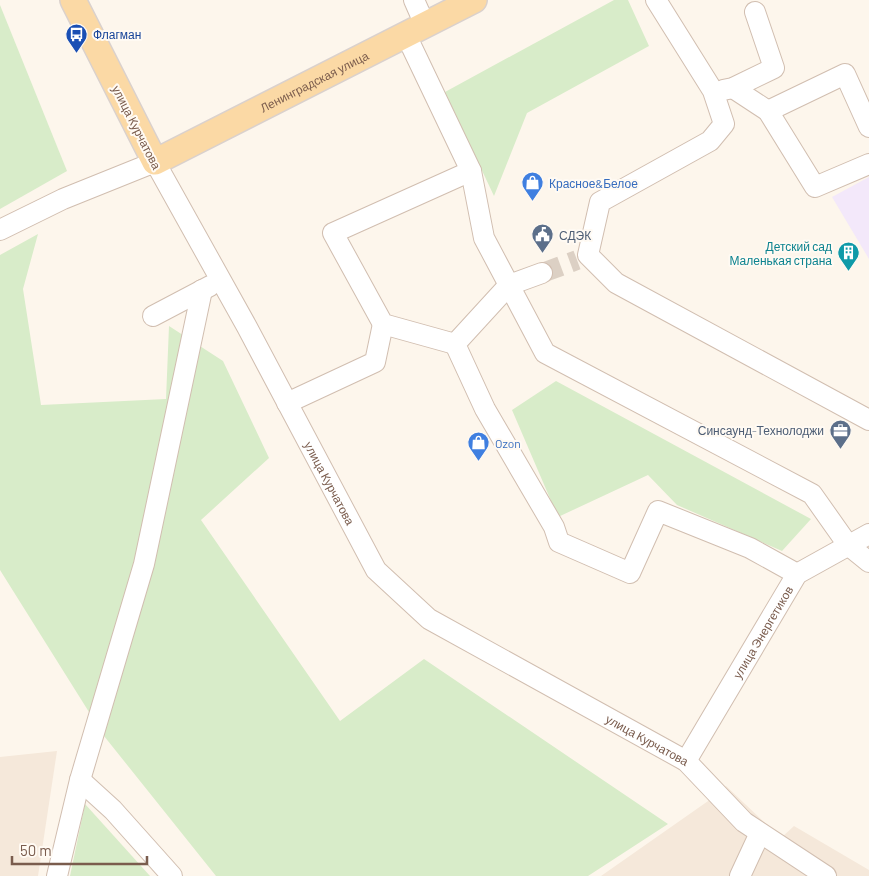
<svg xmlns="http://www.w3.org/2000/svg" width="869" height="876" font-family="Barlow,sans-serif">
	<rect width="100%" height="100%" fill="#fdf6ec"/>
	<!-- residential -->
	<g fill="#f5e8da">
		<polygon points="57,751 38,876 0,876 0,757"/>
		<polygon points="726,786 781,838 794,826 869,870 869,876 601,876 711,799"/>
	</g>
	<!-- education -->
	<polygon fill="#f3e8fa" points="869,177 869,259 832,197"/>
	<!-- green -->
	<g fill="#d8ecc9">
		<polygon points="614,0 628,0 649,46 527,113 494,196 445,92"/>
		<polygon points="0,5 67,171 0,209"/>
		<polygon points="38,234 23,289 41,405 166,399 169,326 223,361 269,458 201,520 340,721 424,659 668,824 588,876 216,876 104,736 0,570 0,255"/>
		<polygon points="556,381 811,519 782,551 677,505 648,475 558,517 512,410"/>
		<polygon points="85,804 150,876 70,876"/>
	</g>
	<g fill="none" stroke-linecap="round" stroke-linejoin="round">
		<!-- minor-tunnel -->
		<polyline stroke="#dcd0c4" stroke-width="20" stroke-dasharray="20 10" stroke-linecap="butt" points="542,273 577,260"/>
		<defs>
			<g id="minor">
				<polyline points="414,0 425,25"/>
				<polyline points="656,0 713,91 724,124 710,141 600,202 588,255 616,283 869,420"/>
				<polyline points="406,35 471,171 484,238 545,353 812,494 848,545 869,562"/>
				<polyline points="733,88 768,111 815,187 869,164"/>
				<polyline points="723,90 733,88 774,68 755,12"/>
				<polyline points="768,111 845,74 869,127"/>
				<path id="s1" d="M0 230 63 199 155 162 247 327 376 570 429 619 686 761 744 822 826 876"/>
				<polyline points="542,273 509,285 455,344 485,409 554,527 559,542 630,573 658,511 750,548 797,574"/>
				<polyline points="153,316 210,286"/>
				<polyline points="455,344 383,324 333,233 471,171"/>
				<polyline points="287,403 375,362 383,324"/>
				<path id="s2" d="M686 761 797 574 869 534"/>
				<polyline points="80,780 113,810 172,876"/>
				<polyline points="57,876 80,780 144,564 202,290"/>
				<polyline points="740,876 760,833"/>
			</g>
			<g id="major">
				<path id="s3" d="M73 0 155 162 474 0"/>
			</g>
		</defs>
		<!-- minor casing -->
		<use href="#minor" stroke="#d1beb0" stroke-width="22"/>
		<!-- major casing -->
		<use href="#major" stroke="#dad1cd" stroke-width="28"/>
		<!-- minor -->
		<use href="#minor" stroke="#fff" stroke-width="20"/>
		<!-- major -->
		<use href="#major" stroke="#fbd9a5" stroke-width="25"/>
	</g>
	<!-- icons -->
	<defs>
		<symbol id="bus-pin" viewBox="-11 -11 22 30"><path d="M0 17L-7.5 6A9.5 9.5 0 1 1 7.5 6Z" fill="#1a4fb4" stroke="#fffaf3"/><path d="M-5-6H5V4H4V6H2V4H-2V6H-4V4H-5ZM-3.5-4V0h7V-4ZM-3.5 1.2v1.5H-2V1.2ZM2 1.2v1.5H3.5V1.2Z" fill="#fff"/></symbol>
		<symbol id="shop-pin" viewBox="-11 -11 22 30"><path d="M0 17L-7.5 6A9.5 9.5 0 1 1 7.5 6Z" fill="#3f7fe0" stroke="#fffaf3"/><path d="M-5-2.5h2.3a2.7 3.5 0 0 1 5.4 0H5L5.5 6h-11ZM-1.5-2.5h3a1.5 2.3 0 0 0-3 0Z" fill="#fff"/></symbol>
		<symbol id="civic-pin" viewBox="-11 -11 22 30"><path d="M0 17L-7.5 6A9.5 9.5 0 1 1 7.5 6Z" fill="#5c6f8a" stroke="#fffaf3"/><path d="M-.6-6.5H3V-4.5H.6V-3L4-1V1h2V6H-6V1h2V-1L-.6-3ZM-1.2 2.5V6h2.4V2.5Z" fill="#fff"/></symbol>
		<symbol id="building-pin" viewBox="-11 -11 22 30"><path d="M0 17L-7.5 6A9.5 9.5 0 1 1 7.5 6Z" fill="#0f9aa8" stroke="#fffaf3"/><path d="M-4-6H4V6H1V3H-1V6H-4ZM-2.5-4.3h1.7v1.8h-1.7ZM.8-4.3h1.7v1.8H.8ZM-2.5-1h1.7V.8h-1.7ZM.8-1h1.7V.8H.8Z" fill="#fff"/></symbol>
		<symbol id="office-pin" viewBox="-11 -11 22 30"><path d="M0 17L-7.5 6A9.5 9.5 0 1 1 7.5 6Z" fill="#5c6f8a" stroke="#fffaf3"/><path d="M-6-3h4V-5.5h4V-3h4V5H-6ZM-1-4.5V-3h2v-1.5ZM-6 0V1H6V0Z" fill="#fff"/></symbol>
	</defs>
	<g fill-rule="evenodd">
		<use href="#bus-pin" x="64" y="22" width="25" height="34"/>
		<use href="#shop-pin" x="520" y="170" width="25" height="34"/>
		<use href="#civic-pin" x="530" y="222" width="25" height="34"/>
		<use href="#building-pin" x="836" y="240" width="25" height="34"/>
		<use href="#office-pin" x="828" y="418" width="25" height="34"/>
		<use href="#shop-pin" x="466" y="430" width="25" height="34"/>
	</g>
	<g text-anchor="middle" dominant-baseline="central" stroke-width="4" stroke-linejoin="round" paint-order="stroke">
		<!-- transit labels -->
		<g font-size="12" fill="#164399" stroke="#fffaf3" text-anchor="start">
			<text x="93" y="34">Флагман</text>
		</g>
		<!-- street labels -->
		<g font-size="12" fill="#7a5c4d" stroke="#fffaf3">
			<text stroke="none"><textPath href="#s3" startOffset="360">Ленинградская улица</textPath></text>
			<text transform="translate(137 127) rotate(63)">улица Курчатова</text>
			<text stroke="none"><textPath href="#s1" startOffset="535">улица Курчатова</textPath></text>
			<text stroke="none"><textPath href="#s2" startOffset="150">улица Энергетиков</textPath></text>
			<text stroke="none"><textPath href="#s1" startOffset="955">улица Курчатова</textPath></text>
		</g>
		<!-- shop labels -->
		<g font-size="12" fill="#366cbe" stroke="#fffaf3" text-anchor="start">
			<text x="549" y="183">Красное&amp;Белое</text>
			<text x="495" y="443">Ozon</text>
		</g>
		<!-- service labels -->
		<g font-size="12" fill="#4e5e75" stroke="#fffaf3" text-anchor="start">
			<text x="559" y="235">СДЭК</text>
			<text x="824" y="430" text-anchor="end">Синсаунд-Технолоджи</text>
		</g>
		<!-- culture labels -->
		<g font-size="12" fill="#0d838f" stroke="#fffaf3" text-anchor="end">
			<text x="832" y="246">Детский сад<tspan x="832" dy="14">Маленькая страна</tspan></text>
		</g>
	</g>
	<!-- scale -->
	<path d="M12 856v8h135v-8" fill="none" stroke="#7a5c4d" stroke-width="2.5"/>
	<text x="20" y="856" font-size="15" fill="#7a5c4d" stroke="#fffaf3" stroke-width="4" paint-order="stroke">50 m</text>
</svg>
